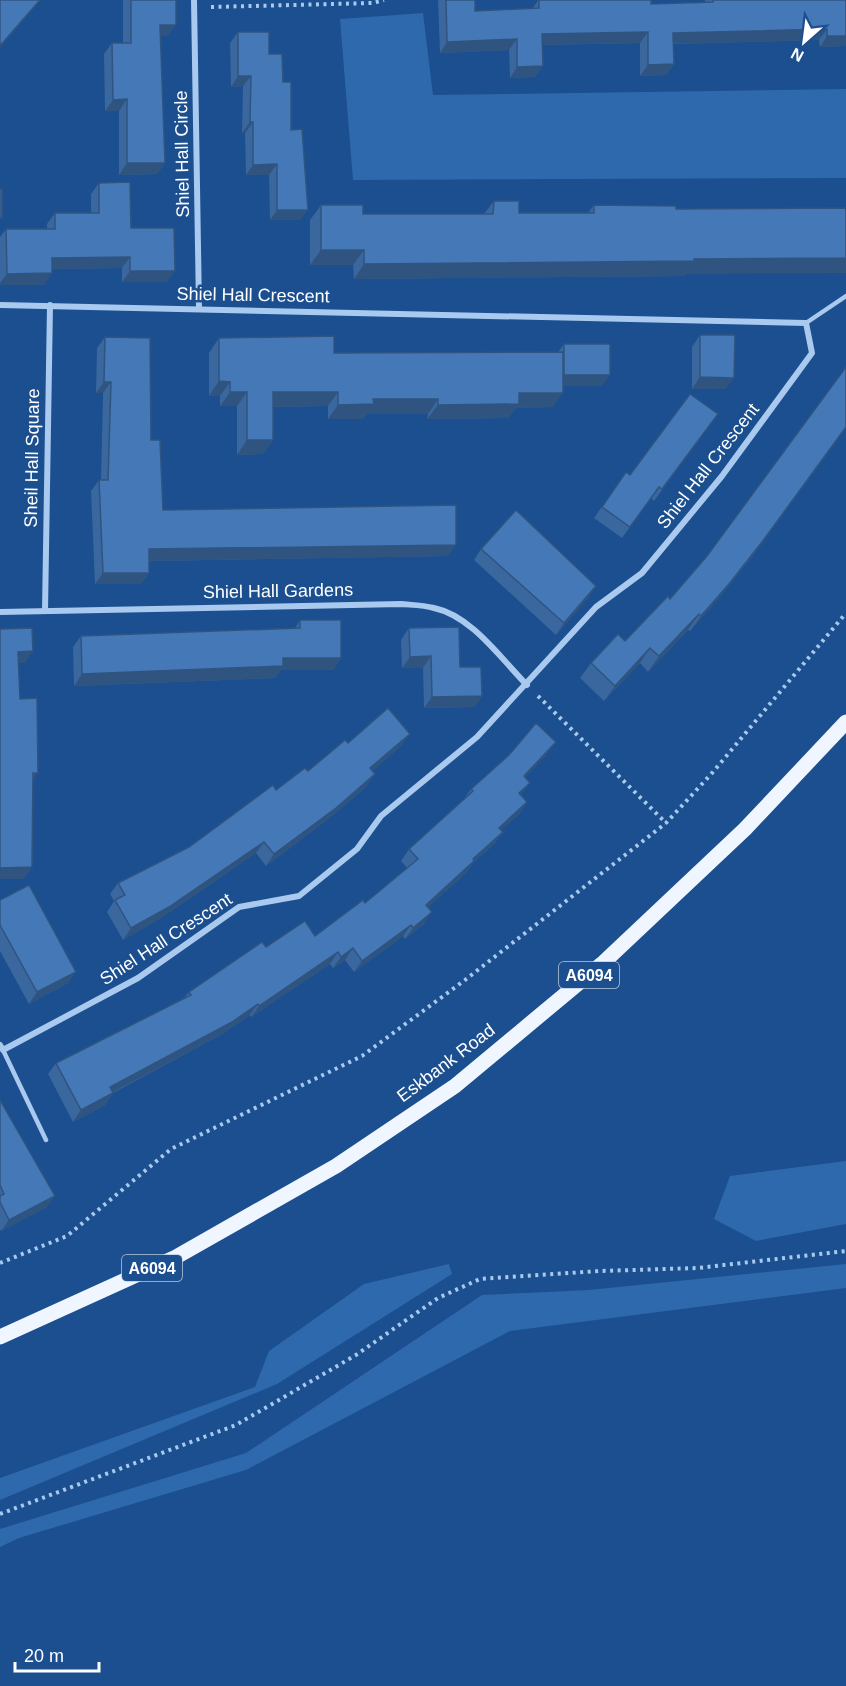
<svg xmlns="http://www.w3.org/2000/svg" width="846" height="1686" font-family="Helvetica,sans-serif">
	<rect width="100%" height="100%" fill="#1b4f8f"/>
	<!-- green -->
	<g fill="#2e69ad">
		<polygon points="423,13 433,95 846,89 846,178 353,180 340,19"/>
		<polygon points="846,1161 846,1224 756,1241 714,1219 730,1176"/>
		<polygon points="449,1264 452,1274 277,1384 0,1500 0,1478 255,1387 269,1351 364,1284"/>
		<polygon points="846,1264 846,1288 510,1331 246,1470 19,1538 0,1547 0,1529 246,1453 482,1295 589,1290"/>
	</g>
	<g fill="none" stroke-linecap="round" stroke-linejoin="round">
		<!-- path -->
		<g stroke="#a9c9ee" stroke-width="4" stroke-dasharray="3 4.5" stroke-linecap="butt">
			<polyline points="211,7 373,3 384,0"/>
			<polyline points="538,696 666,823"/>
			<polyline points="0,1263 67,1236 171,1149 362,1056 465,980 666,823 713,772 846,613"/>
			<polyline points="0,1514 236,1425 356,1355 438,1298 480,1279 600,1271 698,1268 846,1251"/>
		</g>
		<!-- service -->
		<g stroke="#a9c9ee" stroke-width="4.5">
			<polyline points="806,323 846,296"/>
			<polyline points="3,1050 46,1140"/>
		</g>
		<!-- minor -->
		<g stroke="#a9c9ee" stroke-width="6">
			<polyline points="194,0 199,308"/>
			<polyline points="0,305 806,323 812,353 722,476 642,573 596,607 477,737 381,816 357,849 299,896 239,907 138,978 3,1050 0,1045"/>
			<polyline points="45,611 50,305"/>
			<path d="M0 612 401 604C412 605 423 605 434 608 472 616 501 659 527 685"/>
		</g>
		<!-- primary -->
		<polyline stroke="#f0f6ff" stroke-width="15" points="0,1337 176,1257 336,1166 455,1086 604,962 745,829 846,722"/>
	</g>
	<!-- wall -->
	<g fill="#3a679d">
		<polygon points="123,0 176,0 168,36 160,36 165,163 157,174 119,175 119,111 105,111 104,54 112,43 123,43"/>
		<polygon points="438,0 475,0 475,11 533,8 538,0 651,0 651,4 705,2 705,0 846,0 846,46 820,47 819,40 673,44 674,64 666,75 640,76 640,43 542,45 543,66 535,77 510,78 509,50 440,53"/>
		<polygon points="238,32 269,54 283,82 291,130 300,220 270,220 269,175 246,175 245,133 242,133 243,86 231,87 230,43"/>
		<polygon points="99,183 131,228 167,282 122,282 122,268 52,269 44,285 0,285 0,237 6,229 47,229 47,224 55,213 91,213 91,194"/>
		<polygon points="494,201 519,213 588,213 594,205 686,274 684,276 354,279 353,265 310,265 310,220 321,205 363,214 484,214"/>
		<polygon points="700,335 726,389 692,389 692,347"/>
		<polygon points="105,337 151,440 163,510 448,556 149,561 149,573 141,584 95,584 91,491 99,480 101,480 103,393 96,393 97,348"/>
		<polygon points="219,338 334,353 558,352 564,344 602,386 563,386 553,407 516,408 508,418 427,419 428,414 367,414 363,419 328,419 328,406 273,407 273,440 263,454 237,455 237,406 220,406 220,396 209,396 209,353"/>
		<polygon points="718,414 654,501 651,498 622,538 594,518 626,472 630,475"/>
		<polygon points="846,428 752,557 718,599 690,631 688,630 648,672 640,663 604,701 580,678 591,663 625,641 670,599 707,556"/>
		<polygon points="481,549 596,586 588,598 556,635 474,560"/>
		<polygon points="300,620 341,658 333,670 281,670 275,678 74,686 73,647 81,636 295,628"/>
		<polygon points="409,628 460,667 482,696 474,707 424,708 423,668 402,668 401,640"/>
		<polygon points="348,743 402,745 372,771 367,786 328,819 266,866 256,853 161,918 123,940 107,912 114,901 110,894 118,883 189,847 276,790 308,771"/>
		<polygon points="548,753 525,777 522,794 521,795 527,802 519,814 501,830 503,832 495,843 473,863 466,873 428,907 424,924 405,939 403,936 354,972 345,960 333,968 330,964 251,1017 250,1015 224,1033 113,1093 105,1105 73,1122 48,1074 56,1063 184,998 189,992 266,947 315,936 365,903 407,868 401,861 409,849 463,800 471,789"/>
		<polygon points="0,900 68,983 29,1004 0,951"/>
		<polygon points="0,1100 47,1207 1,1231 0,1229"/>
	</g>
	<!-- shaded-wall -->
	<g fill="#305480">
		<polygon points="40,0 41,0 0,48 0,46"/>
		<polygon points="160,25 176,25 168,36 152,36"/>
		<polygon points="827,29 819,40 665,44 673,33"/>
		<polygon points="648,32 640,43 535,45 542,34"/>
		<polygon points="827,36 846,36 846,46 820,47"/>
		<polygon points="517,39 509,50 440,53 447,42"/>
		<polygon points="674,64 666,75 640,76 648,65"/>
		<polygon points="543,66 535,77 510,78 517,67"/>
		<polygon points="238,76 251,76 243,86 231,87"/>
		<polygon points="127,99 119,111 105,111 113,100"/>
		<polygon points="250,122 253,122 245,133 242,133"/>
		<polygon points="127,163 165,163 157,174 119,175"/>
		<polygon points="277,164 269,175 246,175 253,165"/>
		<polygon points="277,210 308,210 300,220 270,220"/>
		<polygon points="321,250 364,250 353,265 310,265"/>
		<polygon points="130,257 122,268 44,269 52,258"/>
		<polygon points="846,258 846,273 686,274 684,276 354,279 364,264 694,259"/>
		<polygon points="130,271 175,271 167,282 122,282"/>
		<polygon points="52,273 44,285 0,285 0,283 7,274"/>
		<polygon points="564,375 610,375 602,386 556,386"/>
		<polygon points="700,377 734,378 726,389 692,389"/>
		<polygon points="219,381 230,382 220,396 209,396"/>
		<polygon points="104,382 111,382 103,393 96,393"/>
		<polygon points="230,392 247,392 237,406 220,406"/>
		<polygon points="273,392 338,392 328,406 263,407"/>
		<polygon points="519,393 563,393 553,407 516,408 508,418 427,419 438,405"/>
		<polygon points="373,399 438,399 428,414 367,414 363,419 328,419 338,405"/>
		<polygon points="846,427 752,557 718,599 690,631 701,616"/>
		<polygon points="247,440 273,440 263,454 237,455"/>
		<polygon points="456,545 448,556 141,561 149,549"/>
		<polygon points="103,573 149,573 141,584 95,584"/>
		<polygon points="596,586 588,598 556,635 564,623"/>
		<polygon points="699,614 688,630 648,672 659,656"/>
		<polygon points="650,648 640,663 604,701 615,686"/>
		<polygon points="33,651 25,663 11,663 18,652"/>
		<polygon points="431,656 423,668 402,668 410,657"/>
		<polygon points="283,658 341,658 333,670 281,670 275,678 74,686 82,674"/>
		<polygon points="482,696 474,707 424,708 432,697"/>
		<polygon points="410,734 402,745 362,780 370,768"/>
		<polygon points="556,742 548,753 516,787 524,776"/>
		<polygon points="33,773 38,773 30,784"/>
		<polygon points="375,774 367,786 328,819 266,866 274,854"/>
		<polygon points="530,783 522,794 511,804 519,793"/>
		<polygon points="527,802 519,814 491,839 499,828"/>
		<polygon points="503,832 495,843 473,863 466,873 418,916 426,905 473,859"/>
		<polygon points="264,842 256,853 161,918 123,940 131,928"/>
		<polygon points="32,867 24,879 0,879 0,868"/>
		<polygon points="432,912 424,924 405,939 413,928"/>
		<polygon points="411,925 403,936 354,972 362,961"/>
		<polygon points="353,948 345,960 333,968 341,957"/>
		<polygon points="338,952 330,964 251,1017 259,1006"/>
		<polygon points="76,972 68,983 29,1004 37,992"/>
		<polygon points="258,1004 250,1015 224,1033 102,1098 110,1087"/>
		<polygon points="113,1093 105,1105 73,1122 81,1110"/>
		<polygon points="55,1196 47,1207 1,1231 9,1220"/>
	</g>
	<!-- building -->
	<g fill="#4478b7" stroke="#305480" stroke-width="1.5">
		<polygon points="0,0 40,0 0,46"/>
		<polygon points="131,0 176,0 176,25 160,25 165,163 127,163 127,99 113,100 112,43 131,43"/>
		<polygon points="446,0 475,0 475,11 539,8 539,0 651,0 651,4 713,2 713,0 846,0 846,36 827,36 827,29 673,33 674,64 648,65 648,32 542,34 543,66 517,67 517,39 447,42"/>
		<polygon points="238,32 269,32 269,54 282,54 283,82 291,82 291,130 302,129 308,210 277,210 277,164 253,165 253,122 250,122 251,76 238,76"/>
		<polygon points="130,182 131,228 174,228 175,271 130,271 130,257 52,258 52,273 7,274 6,229 55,229 55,213 99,213 99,183"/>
		<rect x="0" y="189" width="2" height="29"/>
		<polygon points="494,201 519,201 519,213 594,213 594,205 676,206 676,209 846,208 846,258 694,259 694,261 364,264 364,250 321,250 321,205 363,205 363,214 493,214"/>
		<polygon points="700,335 735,335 734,378 700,377"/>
		<polygon points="334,336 334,353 563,352 563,393 519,393 519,404 438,405 438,399 373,399 374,404 338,405 338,392 273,392 273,440 247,440 247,392 230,392 230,382 219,381 219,338"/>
		<polygon points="105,337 150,338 151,440 160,440 163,510 456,505 456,545 149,549 149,573 103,573 99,480 108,480 111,382 104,382"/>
		<rect x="564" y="344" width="46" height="31"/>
		<polygon points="846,367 846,427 762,542 729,584 701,616 699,614 659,656 650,648 615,686 591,663 618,634 625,641 668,596 670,599 707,556"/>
		<polygon points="690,394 718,414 662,489 659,487 630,527 602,507 626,472 630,475"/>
		<polygon points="516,510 596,586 564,623 481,549"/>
		<polygon points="300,620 341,620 341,658 283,658 283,666 82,674 81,636 300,628"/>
		<polygon points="459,627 460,667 481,667 482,696 432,697 431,656 410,657 409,628"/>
		<polygon points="32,628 33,651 18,652 20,699 37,698 38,773 33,773 32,867 0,868 0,629"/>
		<polygon points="388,708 410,734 370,768 375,774 336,808 274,854 264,842 169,907 131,928 115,900 125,895 118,883 189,847 273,785 276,790 305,768 308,771 345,740 348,743"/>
		<polygon points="536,723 556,742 524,776 530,783 519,793 527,802 499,828 503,832 473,859 474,861 426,905 432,912 413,928 411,925 362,961 353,948 341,957 338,952 259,1006 258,1004 232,1022 110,1087 113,1093 81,1110 56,1063 191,995 189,992 262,942 266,947 305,921 315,936 363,900 365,903 418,859 409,849 473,791 471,789 509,755"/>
		<polygon points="29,885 76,972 37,992 0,925 0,900"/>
		<polygon points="0,1100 55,1196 9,1220 0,1202 0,1196 4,1194 0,1185"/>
	</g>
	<g text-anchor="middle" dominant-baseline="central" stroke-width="5" stroke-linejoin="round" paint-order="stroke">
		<!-- shield labels -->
		<g fill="#1b4f8f" stroke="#bbcadd" stroke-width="1.5">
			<rect x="559" y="962" width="60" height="26" rx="4.5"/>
			<rect x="122" y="1255" width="60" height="26" rx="4.5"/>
		</g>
		<g font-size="16" font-weight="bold" fill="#fff">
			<text x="589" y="975">A6094</text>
			<text x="152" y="1268">A6094</text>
		</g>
		<!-- street labels -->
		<g font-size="18" fill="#fff" stroke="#1b4f8f">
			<text transform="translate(182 154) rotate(-91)">Shiel Hall Circle</text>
			<text transform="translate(253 295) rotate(1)">Shiel Hall Crescent</text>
			<text transform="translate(32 458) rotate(-89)">Sheil Hall Square</text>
			<text transform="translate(708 466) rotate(-52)">Shiel Hall Crescent</text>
			<text transform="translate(278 591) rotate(-1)">Shiel Hall Gardens</text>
			<text transform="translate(166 939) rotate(-33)">Shiel Hall Crescent</text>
			<text transform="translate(446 1063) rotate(-37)">Eskbank Road</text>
		</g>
	</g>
	<!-- north arrow -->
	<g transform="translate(804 42) rotate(208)" stroke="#1b4f8f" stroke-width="4.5" paint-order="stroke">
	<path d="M0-4.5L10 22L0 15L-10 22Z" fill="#ffffff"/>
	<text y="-9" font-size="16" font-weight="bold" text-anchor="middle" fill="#ffffff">N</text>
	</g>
	<!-- scale -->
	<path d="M15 1662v9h84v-9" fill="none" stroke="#ffffff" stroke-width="3"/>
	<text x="24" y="1662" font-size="18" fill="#ffffff" stroke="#1b4f8f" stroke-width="4.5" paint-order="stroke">20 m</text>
</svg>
